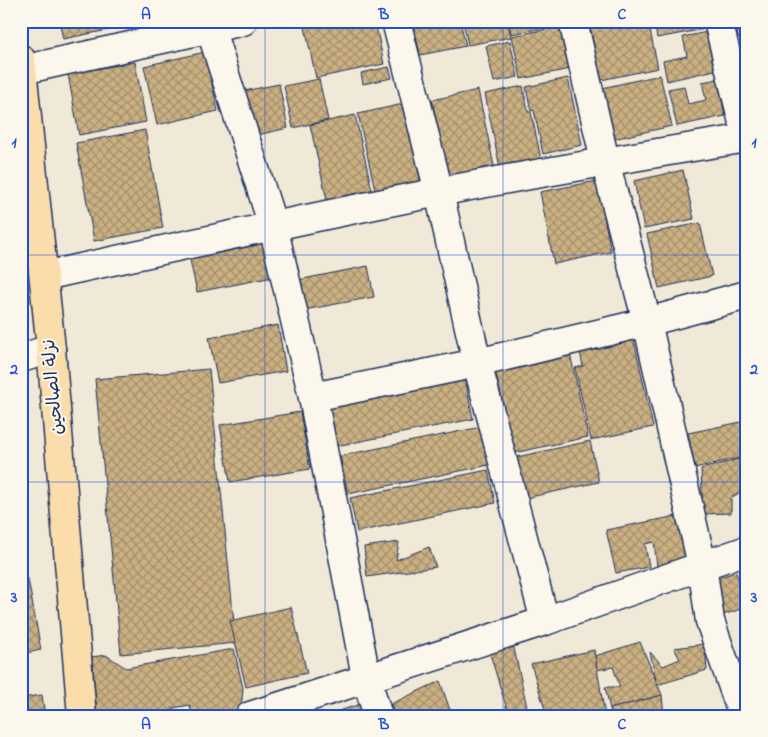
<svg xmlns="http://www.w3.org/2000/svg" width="768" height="737" font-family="'Indie Flower','Playpen Sans Arabic',sans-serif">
	<defs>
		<pattern id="building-cross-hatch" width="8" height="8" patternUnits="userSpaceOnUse" patternTransform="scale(1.25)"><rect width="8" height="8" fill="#cbb081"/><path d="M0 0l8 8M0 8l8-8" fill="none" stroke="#a4906d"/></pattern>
	</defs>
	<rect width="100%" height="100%" fill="#f1e9d7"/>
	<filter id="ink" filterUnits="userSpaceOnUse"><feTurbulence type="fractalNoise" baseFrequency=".02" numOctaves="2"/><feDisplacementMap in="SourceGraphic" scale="10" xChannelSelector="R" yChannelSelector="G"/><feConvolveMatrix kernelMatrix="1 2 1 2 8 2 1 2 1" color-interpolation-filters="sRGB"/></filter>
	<g filter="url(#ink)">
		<!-- building -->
		<g fill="url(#building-cross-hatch)" stroke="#1b2f5e">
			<polygon points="59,21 138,21 138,24 63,39"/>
			<polygon points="331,21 375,21 384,64 316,78 305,27"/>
			<polygon points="413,21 460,21 466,46 420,55"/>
			<polygon points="463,21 508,21 511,37 468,45"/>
			<polygon points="508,21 552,21 553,26 511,34"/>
			<polygon points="593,21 648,21 658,68 601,80 589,22"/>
			<polygon points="654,21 703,21 705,29 657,38"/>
			<polygon points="735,21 747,21 747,36 738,38"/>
			<polygon points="562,26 570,69 521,79 512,36"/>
			<polygon points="707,32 715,70 667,81 663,61 687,56 683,37"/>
			<polygon points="510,41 518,77 494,82 486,46"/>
			<polygon points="205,52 218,111 157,125 144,66"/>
			<polygon points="135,62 146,122 79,135 68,74"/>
			<polygon points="389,67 392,78 363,84 361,73"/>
			<polygon points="660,75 672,126 613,139 602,88"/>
			<polygon points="568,78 582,145 543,154 534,110 531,111 526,87"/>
			<polygon points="319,79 328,120 293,128 284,86"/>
			<polygon points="718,79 725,116 677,126 668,89 684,86 688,104 706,100 702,82"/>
			<polygon points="279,84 288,128 253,136 244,91"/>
			<polygon points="523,86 528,112 531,112 541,159 500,168 485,94"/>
			<polygon points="478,90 494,166 448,176 432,100"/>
			<polygon points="403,104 421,183 376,194 358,114"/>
			<polygon points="355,115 372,190 327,200 310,125"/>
			<polygon points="145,130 163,228 94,241 76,143"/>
			<polygon points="683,170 694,219 644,229 634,181"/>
			<polygon points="597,181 611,252 554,264 540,192"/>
			<polygon points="700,223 712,276 659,288 647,234"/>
			<polygon points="265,235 273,277 197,292 188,251"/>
			<polygon points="368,266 374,297 304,310 298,280"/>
			<polygon points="278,325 286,371 218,383 209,338"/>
			<polygon points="634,340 653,427 591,440 575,368 583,366 580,352"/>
			<polygon points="570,353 588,437 514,453 495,370"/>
			<polygon points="209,369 236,643 121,654 95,379"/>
			<polygon points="465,378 473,419 336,446 328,405"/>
			<polygon points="300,412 310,469 230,482 220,425"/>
			<polygon points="746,421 747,456 695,468 688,433"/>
			<polygon points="481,427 489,465 348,494 340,456"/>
			<polygon points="590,441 599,482 526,498 517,457"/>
			<polygon points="747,457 747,488 731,498 731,513 703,514 701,469"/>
			<polygon points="488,470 495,503 357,532 350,498"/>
			<polygon points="682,515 686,556 657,566 654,542 645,544 649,567 616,573 606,530"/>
			<polygon points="399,542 396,560 429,547 436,567 367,577 364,547"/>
			<polygon points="736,572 747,607 717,617 706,581"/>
			<polygon points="28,579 41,650 21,654 21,581"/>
			<polygon points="291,607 307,673 246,687 230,621"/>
			<polygon points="640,642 662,695 610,709 605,687 620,687 613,667 597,670 595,656"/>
			<polygon points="513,644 529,716 509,716 490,654"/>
			<polygon points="705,644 707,670 657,685 650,652 663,666 680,659 674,648"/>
			<polygon points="234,649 243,688 241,711 223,716 192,716 190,705 173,708 174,716 97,716 92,657 106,655 126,668"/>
			<polygon points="594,650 605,716 547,716 531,664"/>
			<polygon points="440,681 452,716 395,716 391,704"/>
			<polygon points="42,695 45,716 21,716 21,698"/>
			<polygon points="662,695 664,716 612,716 610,709"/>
			<polygon points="361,704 365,716 323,716"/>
		</g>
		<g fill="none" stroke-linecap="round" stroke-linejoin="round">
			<defs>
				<g id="minor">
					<polyline points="208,21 273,226 313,397 366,677 378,716"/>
					<polyline points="396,21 439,192 477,363 545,621"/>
					<polyline points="573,21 605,161 647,322 702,565 710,621 743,716"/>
					<polyline points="718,21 747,139"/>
					<polyline points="22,70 243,21"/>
					<path d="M44 276C175 247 307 218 439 192 541 172 644 155 747 138"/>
					<polyline points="21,358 51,349"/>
					<polyline points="313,397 477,363 647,322 747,295"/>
					<polyline points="250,716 545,621 747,550"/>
				</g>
				<polyline id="major" points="21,59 51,349 82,716"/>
			</defs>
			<!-- minor casing -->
			<use href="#minor" stroke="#1b2f5e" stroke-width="31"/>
			<!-- major casing -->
			<use href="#major" stroke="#1b2f5e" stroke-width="31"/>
			<!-- minor -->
			<use href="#minor" stroke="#fbf7ec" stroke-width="28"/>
			<!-- major -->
			<use href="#major" stroke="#fbddab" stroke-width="28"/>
		</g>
	</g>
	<!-- grid -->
	<path fill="none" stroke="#1d4ed8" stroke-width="1" stroke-opacity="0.55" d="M265 21V716M503 21V716M21 255H747M21 482H747"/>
	<g text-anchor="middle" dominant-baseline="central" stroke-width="4" stroke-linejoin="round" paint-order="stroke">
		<!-- street labels -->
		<g font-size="18" fill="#1b2f5e" stroke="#fbf7ec">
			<text transform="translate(54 387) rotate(-95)">نزلة الصالحين</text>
		</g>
	</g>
	<!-- margin -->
	<rect width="768" height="737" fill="none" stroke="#fbf7ec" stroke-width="55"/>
	<rect x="28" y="28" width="712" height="682" fill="none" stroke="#1d4ed8" stroke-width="2"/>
	<g font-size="16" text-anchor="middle" font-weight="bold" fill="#1d4ed8">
		<text x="146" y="19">A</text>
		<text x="384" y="19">B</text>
		<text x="622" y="19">C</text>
		<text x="14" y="147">1</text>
		<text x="754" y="147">1</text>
		<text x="14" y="374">2</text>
		<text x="754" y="374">2</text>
		<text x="14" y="602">3</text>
		<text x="754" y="602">3</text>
		<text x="146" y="729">A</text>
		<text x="384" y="729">B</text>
		<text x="622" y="729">C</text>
	</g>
</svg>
